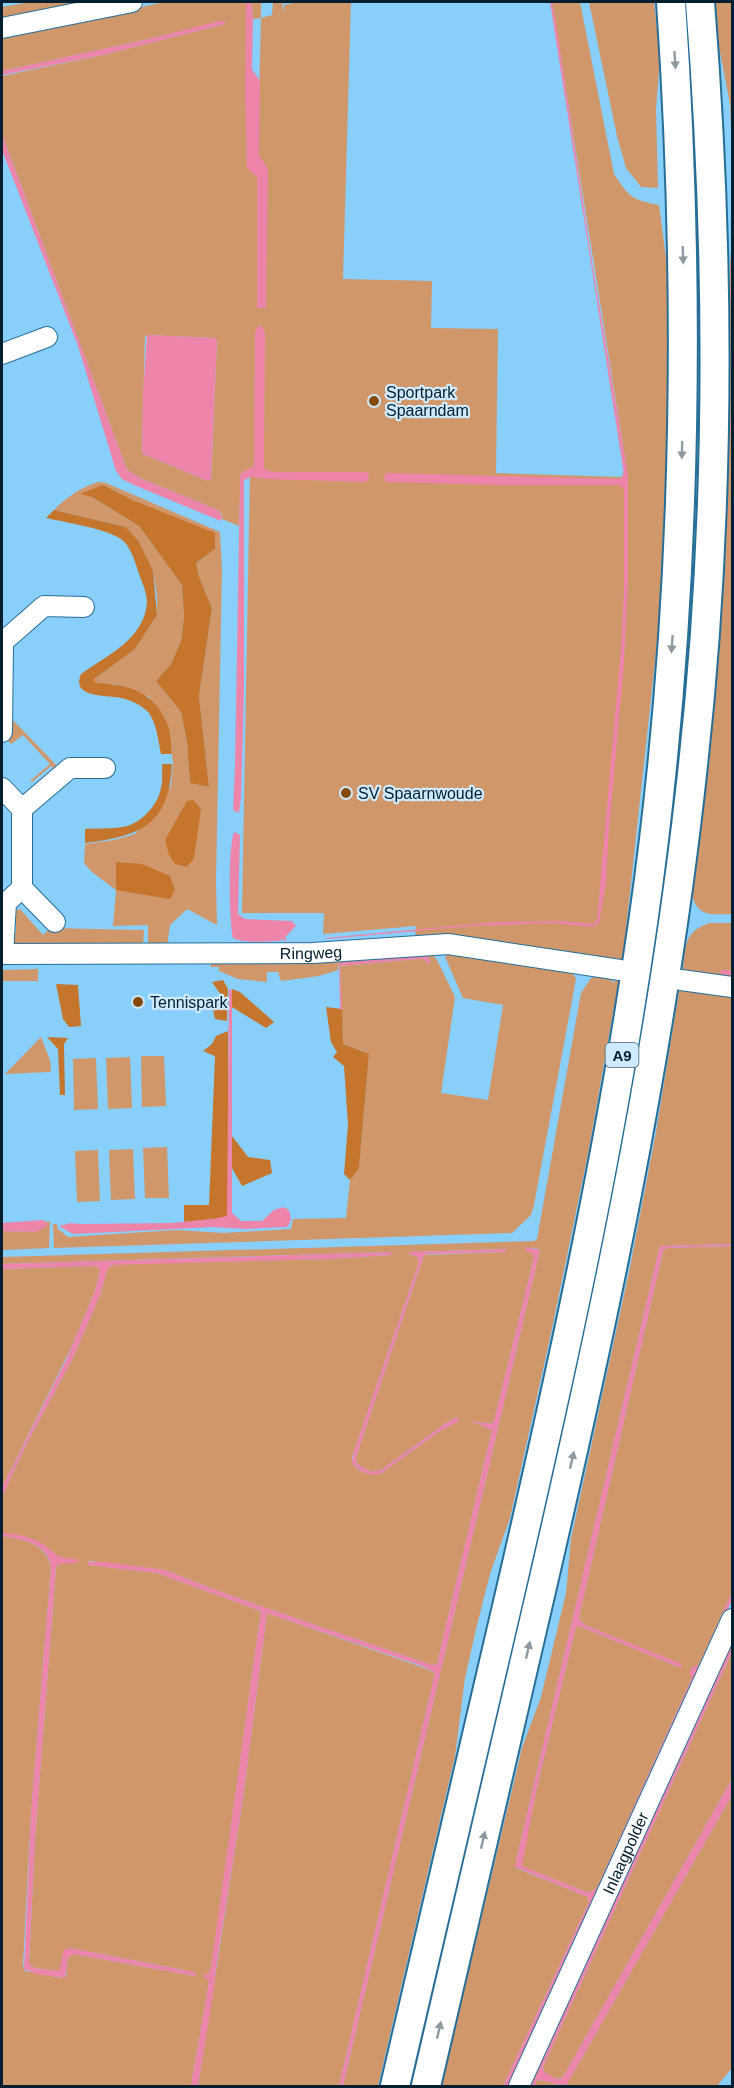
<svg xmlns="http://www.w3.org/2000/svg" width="734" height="2088" font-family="Helvetica,sans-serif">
	<rect width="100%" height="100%" fill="#89cffc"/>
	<!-- green -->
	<g fill="#d0976b" fill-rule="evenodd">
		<polygon points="31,2 93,2 2,22 2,7"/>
		<path d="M164 2H261V18L272 15 273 2H289L282 4 284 12V5L298 2H351L343 279 432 281 431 328 498 329 496 473 622 477 626 464 552 2H580L614 174C630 198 631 199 659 205L669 281 668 465 662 597 622 966 415 939 416 926 323 934 324 913H242L250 469 241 473 239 526 222 519V515L218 510 142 479 127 470 2 134V76L107 54 225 24 224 21 149 39 2 71V39ZM246 3H251L253 19 261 18 257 175 247 168ZM147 335 215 338 217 340 211 479 208 481 143 454 142 450 145 337Z"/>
		<polygon points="589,2 654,2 660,58 656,109 658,188 641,187 626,168 617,136"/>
		<polygon points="715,2 732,2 732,155 730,104 719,47"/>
		<path d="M732 238V914C713 914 699 918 692 896L708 757 710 753 726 517 730 265Z"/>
		<path d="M98 482 106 483 220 532 222 570 216 881 217 925 187 909 170 925 167 947H148V925L113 926 116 890 92 872 84 863 85 844 114 840 135 834 171 786 173 762 168 727 149 697 114 684H96L93 680 135 649 157 615V596L153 571 126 527 54 510C67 497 80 488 98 482ZM103 485 135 501 215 549 196 563 199 577 212 608 199 696 209 787 190 783 187 742 181 712 156 681 171 664 181 641 184 616 182 585 139 526 92 497Z"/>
		<polygon points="10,717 58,767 56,770 51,766 32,782 30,781 50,764 23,735 11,744 7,740"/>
		<polygon points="12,907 17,910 20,909 43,935 51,928 144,930 143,948 18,946 10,942 10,934 16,932 16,918 10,917"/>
		<path d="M710 923H732V982L682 976C686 950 681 932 710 923Z"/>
		<polygon points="452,950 571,970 576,979 534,1205 531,1215 512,1233 54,1248 53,1224 57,1224 57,1228 68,1237 176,1230 223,1233 291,1229 293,1219 346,1218 350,1180 359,1167 369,1054 343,1044 340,966 418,959 423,959 428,964 430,962 421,955 339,963 338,970 319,976 281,981 278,972 267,972 267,982 238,979 219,971 219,967 211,967 210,962 429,951 437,960 455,997 441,1093 488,1100 503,1005 463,998 445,957"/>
		<polygon points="38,969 38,981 2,981 2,970"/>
		<path d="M601 975H617L611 983 619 979 588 1154 550 1338 510 1518 490 1574 477 1625 465 1678 455 1756 378 2086H343L540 1250 534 1248 525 1249 533 1254 534 1257 494 1421 491 1424 471 1421 492 1430 437 1664 432 1665 226 1594 165 1570 89 1561V1565L157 1573 261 1611 214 1950 210 1972 209 1975 205 1974 209 1981 208 1988 191 2086H2V1536C23 1539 46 1543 51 1567L31 1813 23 1965 25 1971 62 1978 66 1976 67 1962 70 1955 73 1954 195 1976 184 1970 70 1948 59 1971 34 1968 29 1964 35 1839 56 1567 60 1563H76L59 1558 36 1541 2 1533V1497L25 1447 72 1360 100 1295 108 1267 115 1264 328 1259 390 1255 387 1252 2 1264V1257L534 1241 537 1239 581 993 591 978ZM507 1249 506 1251 503 1252 424 1255 356 1457 357 1464 372 1472 381 1470 446 1423 457 1417 458 1421 440 1431 380 1474C368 1475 353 1472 352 1457L418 1265V1257L409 1254V1252Z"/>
		<polygon points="680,985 732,993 732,1244 661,1246 659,1249 516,1861 516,1868 583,1895 588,1897 589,1902 503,2086 441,2086 522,1748 541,1697 566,1593 571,1539 630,1267 656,1132"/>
		<polygon points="41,1037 50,1060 51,1072 5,1074"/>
		<polygon points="141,1056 164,1056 166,1106 142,1107"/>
		<polygon points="130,1057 132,1108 108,1109 106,1058"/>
		<polygon points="96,1058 98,1109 74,1110 73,1059"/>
		<polygon points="167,1147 169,1198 145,1198 143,1148"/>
		<polygon points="133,1149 135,1199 111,1200 109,1150"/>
		<polygon points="98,1150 100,1201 77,1202 75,1151"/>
		<polygon points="45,1221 50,1222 49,1248 2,1250 2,1231 35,1232 47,1223"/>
		<polygon points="732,1246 732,1592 699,1665 695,1667 691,1680 597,1888 591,1892 584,1891 521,1866 537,1787 576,1627 579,1626 681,1668 681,1664 585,1625 579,1619 580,1613 663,1251 667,1248"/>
		<polygon points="93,1266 98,1267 100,1271 95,1291 71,1348 2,1488 2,1269"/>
		<polygon points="267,1613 422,1667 435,1673 339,2086 198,2086 243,1798"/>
		<polygon points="732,1652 732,1779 567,2070 562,2078 556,2079 544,2072 543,2067"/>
		<path d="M732 1795V2068L717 2086H534L537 2080C549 2080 556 2087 567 2084Z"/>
	</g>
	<!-- forest -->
	<g fill="#c6752c">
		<polygon points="103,485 135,501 215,533 215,549 196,563 199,577 212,608 199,696 209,787 190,783 187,742 181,712 156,681 171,664 181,641 184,616 182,585 139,526 92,497 80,494"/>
		<path d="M54 510 126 527 139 542 153 571 157 615 135 649 93 680 97 683C130 685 155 692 168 726 171 734 171 745 172 754H161C158 740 157 725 149 713 144 707 133 701 125 699 111 694 70 700 81 674 106 656 145 639 147 602 147 592 141 580 138 571 135 561 130 545 121 539 107 529 64 522 46 518Z"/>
		<path d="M162 764H172C169 826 140 836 85 843V829C98 828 111 829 123 827 141 824 158 805 161 788 163 780 162 772 162 764Z"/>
		<polygon points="193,800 201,809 194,858 187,867 175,864 169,855 165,840 187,801"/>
		<polygon points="116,862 142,864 170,876 175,890 170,899 116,890"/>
		<polygon points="223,980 228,989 227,1021 215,1019 212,1004 221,995 212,982"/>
		<polygon points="56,984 78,985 81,1026 69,1027 63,1019"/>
		<polygon points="232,989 240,992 274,1022 266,1028 232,1007"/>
		<polygon points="326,1007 342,1009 343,1044 369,1054 359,1168 350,1180 344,1174 348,1125 344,1066 333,1057 337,1052 331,1042"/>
		<polygon points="228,1031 228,1213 227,1216 222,1218 184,1222 184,1205 209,1205 215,1056 203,1051 212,1044 216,1036"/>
		<polygon points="47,1037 68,1038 64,1044 65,1095 60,1095 58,1049"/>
		<polygon points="232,1136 248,1157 270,1160 272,1173 242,1186 232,1168"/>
	</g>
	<!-- water -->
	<g fill="#ed85aa">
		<polygon points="550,2 552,2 556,23 593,268 628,475 628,582 624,662 608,843 606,884 599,923 592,927 551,923 472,926 327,939 325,938 496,922 561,921 594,924 597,920 621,647 624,591 624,489 618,485 496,485 386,482 384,479 386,473 619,479 624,474"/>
		<polygon points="246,3 251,3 253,19 252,69 260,81 259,155 268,169 266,308 257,308 257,177 247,168 245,94"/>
		<polygon points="219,21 224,21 225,24 107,54 2,75 2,71 149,39"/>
		<polygon points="2,134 127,470 142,479 218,510 222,516 221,521 134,485 122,479 116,471 78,346 2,150"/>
		<polygon points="258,326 262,326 265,334 264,468 268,471 275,472 363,472 368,473 369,476 368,480 365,482 268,479 251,477 244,480 244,690 241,798 239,813 233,810 235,766 240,480 241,473 254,466 255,332"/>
		<polygon points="147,335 215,338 217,339 211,479 208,481 143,454 142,451 143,394"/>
		<path d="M234 832 240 835 238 914 245 919 292 921 296 926 285 937 287 942 282 939 280 941C266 941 244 944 233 938 229 920 228 848 234 832Z"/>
		<polygon points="421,955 428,957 431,962 428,964 423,959 418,959 340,966 342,1009 340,1010 339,963"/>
		<polygon points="229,989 232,990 232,1213 241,1221 262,1221 274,1210 283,1207 289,1210 291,1219 289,1225 286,1227 246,1229 213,1227 73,1234 59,1226 71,1223 80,1224 172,1223 213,1219 227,1216"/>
		<polygon points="43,1220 47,1223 46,1227 35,1232 2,1231 2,1223"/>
		<polygon points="732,1244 732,1246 667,1248 663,1251 580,1613 579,1619 585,1625 682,1664 681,1668 579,1626 576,1627 537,1787 522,1866 584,1891 591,1892 597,1888 691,1680 692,1676 689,1674 692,1667 699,1665 732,1592 732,1600 510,2086 503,2086 589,1902 588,1897 583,1895 515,1867 516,1861 659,1249 661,1246"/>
		<polygon points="526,1247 540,1250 343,2086 339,2086 435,1673 422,1666 267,1613 243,1798 216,1968 214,1988 198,2086 191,2086 208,1988 209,1981 204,1977 205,1974 209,1974 211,1967 261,1611 157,1573 88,1565 88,1562 105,1562 165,1570 226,1594 432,1665 437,1664 492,1430 471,1421 491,1424 494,1421 534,1257 533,1254 525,1250"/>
		<path d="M507 1249 506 1251 503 1252 430 1254 424 1255 356 1457 357 1464 372 1472 381 1470 446 1423 457 1417 459 1421 440 1431 380 1474C370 1477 357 1471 352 1462L354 1451 418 1265V1257L409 1254V1252Z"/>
		<polygon points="393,1252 393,1254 390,1255 328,1259 111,1265 107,1271 100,1295 72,1360 25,1447 2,1497 2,1488 67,1358 95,1291 100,1271 98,1267 93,1266 2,1269 2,1264"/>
		<path d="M2 1533C13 1534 24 1535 35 1540 56 1549 49 1558 77 1559L79 1561C73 1566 62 1560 56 1567L35 1839 29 1964 34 1968 59 1971 64 1950 70 1948 194 1972 196 1973 195 1976 73 1954 68 1958 65 1978 36 1974 24 1969 31 1813 51 1567C48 1543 22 1539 2 1536Z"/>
		<path d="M732 1641V1652L543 2067 544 2072 557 2079 562 2078 567 2070 732 1779V1795L567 2084C556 2087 549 2080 538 2080L534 2086H530Z"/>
	</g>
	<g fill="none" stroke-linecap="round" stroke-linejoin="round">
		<!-- stream -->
		<polyline stroke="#ed85aa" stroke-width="4.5" points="723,972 732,973"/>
		<defs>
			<g id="minor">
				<polyline points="2,28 132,2"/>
				<polyline points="2,354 47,337"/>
				<polyline points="2,640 3,642 2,732"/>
				<polyline points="3,642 44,606 84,607"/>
				<polyline points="2,788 22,809 22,888 55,922"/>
				<polyline points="22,809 70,768 105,768"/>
				<path id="s1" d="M2 954 313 953 448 944 620 970"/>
				<polyline points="3,954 6,903 22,888"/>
				<polyline points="681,980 732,987"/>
				<path id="s2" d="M519 2086 732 1619"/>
			</g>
			<g id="highway">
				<path d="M395 2086C432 1928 469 1769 506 1611 559 1383 610 1155 643 923 687 617 692 310 671 2"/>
				<path d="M426 2086C462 1931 498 1776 534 1621 600 1338 662 1054 693 765 721 512 720 255 700 2"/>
			</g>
		</defs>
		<!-- minor casing -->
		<use href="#minor" stroke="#276e97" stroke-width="22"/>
		<!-- highway casing -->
		<use href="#highway" stroke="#276e97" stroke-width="32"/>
		<!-- minor -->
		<use href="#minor" stroke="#fff" stroke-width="20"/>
		<!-- highway -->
		<use href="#highway" stroke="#fff" stroke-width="28"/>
	</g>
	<!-- one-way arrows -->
	<defs><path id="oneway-solid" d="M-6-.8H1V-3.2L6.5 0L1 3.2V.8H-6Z" transform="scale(1.5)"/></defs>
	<g fill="#8d9aa1">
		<use href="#oneway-solid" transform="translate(675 60) rotate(86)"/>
		<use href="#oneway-solid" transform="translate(683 255) rotate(88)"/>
		<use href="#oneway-solid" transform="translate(682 450) rotate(91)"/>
		<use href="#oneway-solid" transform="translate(672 644) rotate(94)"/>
		<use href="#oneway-solid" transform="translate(572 1460) rotate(-77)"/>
		<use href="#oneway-solid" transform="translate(528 1650) rotate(-77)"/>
		<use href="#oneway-solid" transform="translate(483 1840) rotate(-77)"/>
		<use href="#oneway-solid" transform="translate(439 2030) rotate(-77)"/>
	</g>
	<!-- markers -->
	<g fill="#87490b" stroke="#d0eafd" stroke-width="2">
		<circle cx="374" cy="401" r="6"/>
		<circle cx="346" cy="793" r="6"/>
		<circle cx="138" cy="1002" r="6"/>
	</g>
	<g text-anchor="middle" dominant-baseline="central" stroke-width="4.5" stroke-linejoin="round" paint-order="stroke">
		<!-- shield labels -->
		<rect fill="#d0eafd" stroke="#405c6d" stroke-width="1.5" x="605.5" y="1043" width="33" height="24" rx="4.5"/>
		<g font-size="15" font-weight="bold" fill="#021f2f">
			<text x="622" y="1055">A9</text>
		</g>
		<!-- poi labels -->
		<g font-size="16" fill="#021f2f" stroke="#d0eafd" text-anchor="start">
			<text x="386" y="392">Sportpark<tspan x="386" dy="18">Spaarndam</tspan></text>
			<text x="358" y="793">SV Spaarnwoude</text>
			<text x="150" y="1002">Tennispark</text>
		</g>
		<!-- street labels -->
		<g font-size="16" fill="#021f2f" stroke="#d0eafd">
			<text stroke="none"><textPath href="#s1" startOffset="309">Ringweg</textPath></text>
			<text stroke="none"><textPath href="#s2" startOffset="256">Inlaagpolder</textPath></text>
		</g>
	</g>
	<!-- border -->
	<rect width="734" height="2088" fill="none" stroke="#021f2f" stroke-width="6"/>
</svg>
